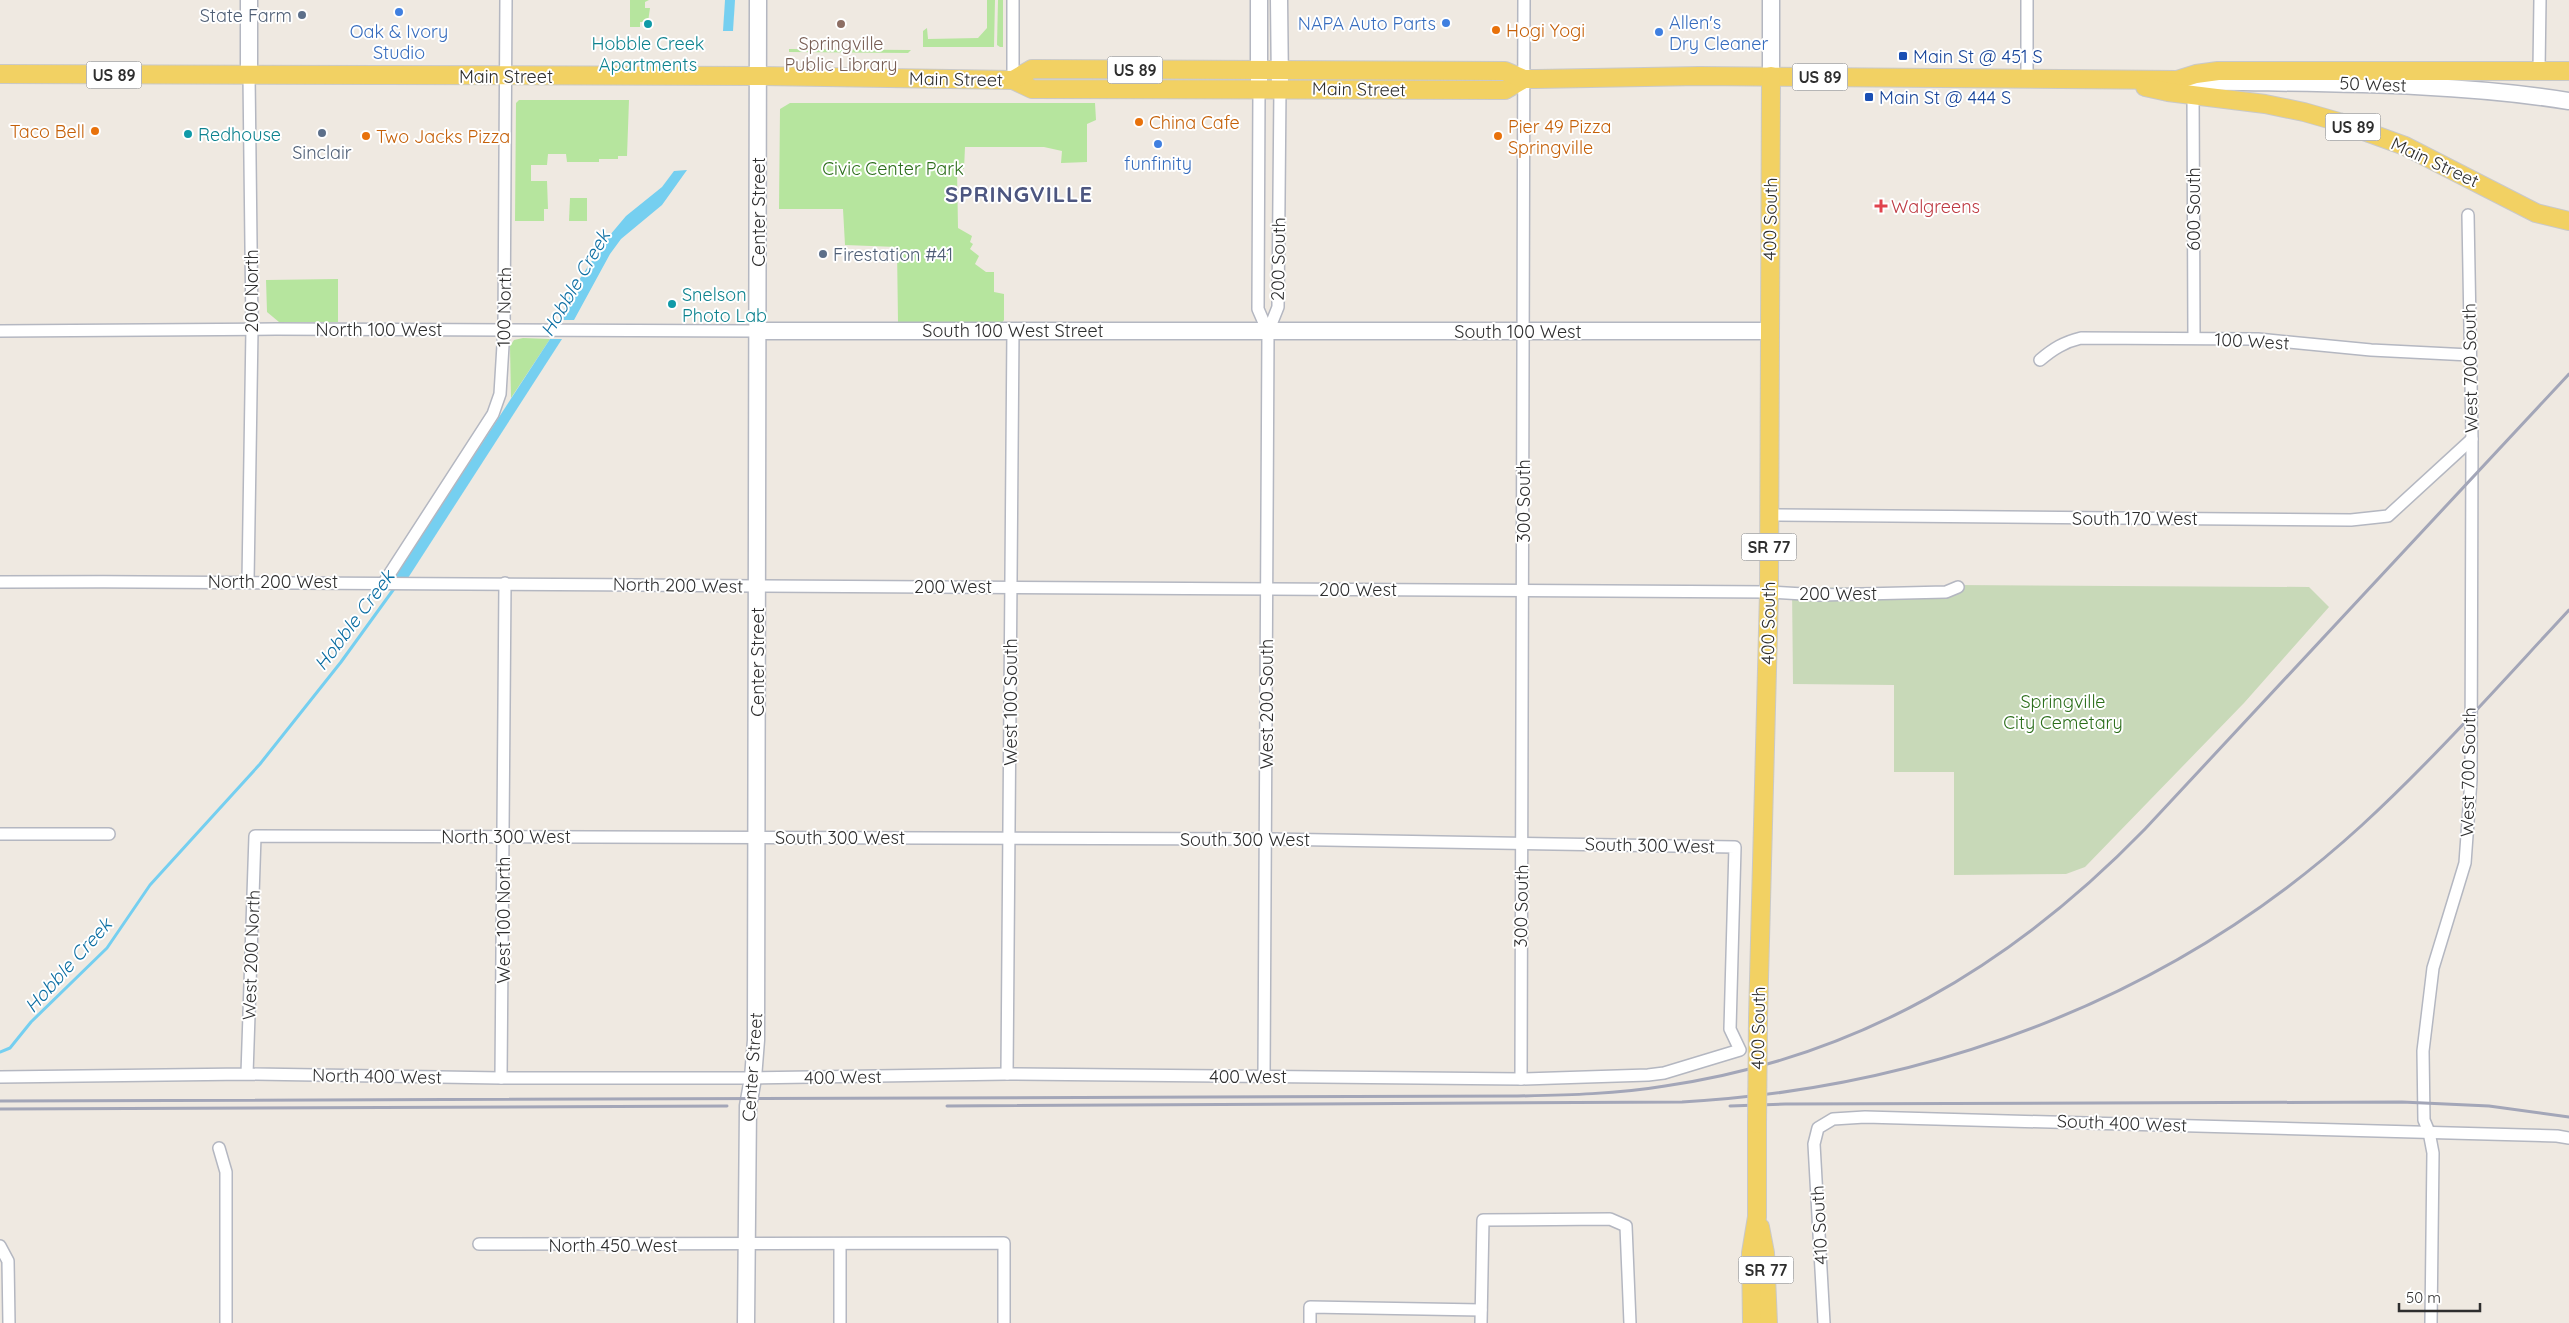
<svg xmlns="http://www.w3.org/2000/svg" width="2569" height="1323" font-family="Quicksand,sans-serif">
	<rect width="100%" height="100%" fill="#efe9e1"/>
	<!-- green -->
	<g fill="#b6e59e">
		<polygon points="630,0 649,0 645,2 645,8 650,8 648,22 640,22 640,27 630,27"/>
		<polygon points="987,0 995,0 994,47 923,47 923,31 927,28 928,39 978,38 987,28"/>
		<polygon points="998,0 1003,0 1003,47 1000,47 997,45"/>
		<polygon points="789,49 911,50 908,53 789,52"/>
		<polygon points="519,100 629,100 627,156 618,156 618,159 599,159 599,162 567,162 566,154 548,154 547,165 531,165 531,181 547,181 548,209 544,209 544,221 515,221 516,103"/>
		<polygon points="790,103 1095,103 1096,120 1087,124 1087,162 1061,163 1062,151 1044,147 965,147 964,169 957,169 958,228 972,236 970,242 973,244 970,249 979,256 975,264 986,272 994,272 994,292 1004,294 1004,320 1002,323 898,322 897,247 845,245 843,209 779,209 780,109"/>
		<polygon points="570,198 587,198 587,221 569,221"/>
		<polygon points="338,279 338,322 279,322 267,312 266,280"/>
		<polygon points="523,338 550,339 511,398 510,346 514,340"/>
	</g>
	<!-- cemetery -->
	<polygon fill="#c8d9b8" points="1956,585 2309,587 2329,607 2244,703 2085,867 2066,874 1954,875 1954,772 1894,772 1894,685 1793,684 1792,587 1945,589"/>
	<!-- water -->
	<g fill="#75cff0">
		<polygon points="725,0 735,0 733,31 723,31"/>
		<polygon points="687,170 662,205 621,239 610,254 574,320 559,320 573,289 605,241 626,216 662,187 674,171"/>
		<polygon points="550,339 562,339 408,578 394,578"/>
	</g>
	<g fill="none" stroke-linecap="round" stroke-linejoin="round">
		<!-- stream -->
		<polyline stroke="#75cff0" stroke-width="3" points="0,1052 10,1048 31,1022 107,948 150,885 260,764 341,662 396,586"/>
		<defs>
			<g id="street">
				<polyline points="2027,0 2027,79"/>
				<polyline points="2539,70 2540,0"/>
				<polyline points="1013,80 1013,0"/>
				<polyline points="1259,89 1258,309 1268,332"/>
				<polyline points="2193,90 2194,338"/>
				<polyline points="0,331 276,329 758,331"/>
				<path d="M2040 360C2053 349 2064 342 2081 338L2258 339 2371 350 2470 355"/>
				<polyline points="1768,515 2351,520 2388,516 2472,439"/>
				<polyline points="248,581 252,329 249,75"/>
				<polyline points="385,581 493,414 500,394 504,329 506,0"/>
				<path d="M0 582C252 581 504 584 756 586 1093 588 1431 590 1769 592L1820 595 1946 592 1958 587"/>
				<polyline points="0,834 109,834"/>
				<polyline points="1007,1074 1013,329"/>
				<polyline points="1264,1076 1268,332 1278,307 1280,88"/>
				<polyline points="0,1077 247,1074 501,1078 753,1078 1007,1074 1521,1079 1648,1075 1664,1073 1740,1050 1730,1029 1735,847 1265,839 255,836 247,1074"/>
				<polyline points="501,1078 505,583"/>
				<polyline points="1521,1079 1524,0"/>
				<polyline points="219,1148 226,1172 226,1323"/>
				<polyline points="479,1244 1004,1243 1004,1323"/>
				<polyline points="0,1246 8,1261 9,1323"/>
				<polyline points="840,1323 840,1244"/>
				<polyline points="1310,1323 1310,1307 1481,1310"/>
				<polyline points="1481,1323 1483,1220 1610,1219 1626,1226 1630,1323"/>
				<polyline points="1824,1323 1814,1144 1818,1128 1833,1119 1865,1117 2557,1136 2569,1138"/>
				<polyline points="2431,1323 2433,1153 2429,1132 2424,1120 2423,1051 2433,968 2465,863 2471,780 2472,439 2468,215"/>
			</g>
			<g id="secondary">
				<polyline points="1259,0 1259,89"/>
				<polyline points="1279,0 1280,88"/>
				<polyline points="1771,0 1771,76"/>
				<polyline points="249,75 249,0"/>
				<path d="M2189 81C2316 84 2443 81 2569 101"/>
				<polyline points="758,331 1769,331"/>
				<polyline points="746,1323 748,1106 753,1078 756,1040 758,0"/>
			</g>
			<g id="primary">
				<polyline points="0,74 758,76 1013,80 1032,89 1505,90 1524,79"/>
				<polyline points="1013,80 1032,69 1505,71 1524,79 1536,79 1699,76 2177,80 2196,74 2218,71 2569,71"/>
				<polyline points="2145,87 2168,92 2265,104 2304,112 2339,122 2405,146 2536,213 2569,221"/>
				<polyline points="1758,1018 1769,592 1771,76"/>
				<polyline points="1760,1227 1765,1253 1768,1323"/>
				<polyline points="1752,1323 1751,1253 1757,1217 1757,1124"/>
			</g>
		</defs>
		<!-- street casing -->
		<use href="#street" stroke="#b4b7c1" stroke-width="14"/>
		<!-- secondary casing -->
		<use href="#secondary" stroke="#b4b7c1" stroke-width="19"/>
		<!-- primary casing -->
		<use href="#primary" stroke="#c9c9c9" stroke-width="20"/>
		<!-- street -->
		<use href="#street" stroke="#fff" stroke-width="11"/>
		<!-- secondary -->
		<use href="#secondary" stroke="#fff" stroke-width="16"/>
		<!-- primary -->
		<use href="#primary" stroke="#f2d163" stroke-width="18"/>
		<!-- rail -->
		<g stroke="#a3a6b8" stroke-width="3">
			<path d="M0 1101 1518 1096C1568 1095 1617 1094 1665 1086 1857 1058 2012 966 2145 829L2569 374"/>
			<path d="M947 1106 1682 1102C1933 1088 2174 997 2361 826 2434 759 2501 683 2569 610"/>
			<polyline points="1730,1106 1785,1104 2402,1102 2489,1106 2569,1117"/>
			<polyline points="0,1109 727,1106"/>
		</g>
		<defs>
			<polyline id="primary-bridge" points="1757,1124 1758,1018"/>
		</defs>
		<!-- primary-bridge casing -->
		<use href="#primary-bridge" stroke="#c9c9c9" stroke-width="20" stroke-linecap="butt"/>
		<!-- primary-bridge -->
		<use href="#primary-bridge" stroke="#f2d163" stroke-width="18"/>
	</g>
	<!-- markers -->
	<g fill="#3f7fe0" stroke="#fff" stroke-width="2">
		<circle cx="399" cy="12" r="5"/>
		<circle cx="1446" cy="23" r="5"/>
		<circle cx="1659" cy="32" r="5"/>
		<circle cx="1158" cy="144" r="5"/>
	</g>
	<g fill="#5c6f8a" stroke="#fff" stroke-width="2">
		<circle cx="302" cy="15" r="5"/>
		<circle cx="322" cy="133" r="5"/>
		<circle cx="823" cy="254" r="5"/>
	</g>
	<g fill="#0f9aa8" stroke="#fff" stroke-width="2">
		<circle cx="648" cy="24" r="5"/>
		<circle cx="188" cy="134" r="5"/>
		<circle cx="672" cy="304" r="5"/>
	</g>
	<circle fill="#8d6e63" stroke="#fff" stroke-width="2" cx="841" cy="24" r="5"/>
	<g fill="#e8710a" stroke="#fff" stroke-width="2">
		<circle cx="1496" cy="30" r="5"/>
		<circle cx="1139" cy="122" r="5"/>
		<circle cx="95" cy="131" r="5"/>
		<circle cx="366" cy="136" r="5"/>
		<circle cx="1498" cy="136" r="5"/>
	</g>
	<g fill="#1a4fb4" stroke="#fff" stroke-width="2">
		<rect x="1898" y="51" width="10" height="10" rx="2.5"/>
		<rect x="1864" y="92" width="10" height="10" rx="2.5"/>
	</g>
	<path fill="#e0444e" stroke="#fff" stroke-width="2" d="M1878.5 198.5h5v5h5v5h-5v5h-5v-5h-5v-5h5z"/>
	<g text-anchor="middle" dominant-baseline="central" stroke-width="4" stroke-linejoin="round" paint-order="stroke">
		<!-- shield labels -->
		<g fill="#fff" stroke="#6d6d6d" stroke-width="1">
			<rect x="1107.5" y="56.5" width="55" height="27" rx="4"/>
			<rect x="86.5" y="61.5" width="55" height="27" rx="4"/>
			<rect x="1792.5" y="63.5" width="55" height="27" rx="4"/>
			<rect x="2325.5" y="113.5" width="55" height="27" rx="4"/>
			<rect x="1741.5" y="533.5" width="55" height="27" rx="4"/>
			<rect x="1738.5" y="1256.5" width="55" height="27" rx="4"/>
		</g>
		<g font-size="16" font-weight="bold" fill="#2e2e2e">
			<text x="1135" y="70">US 89</text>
			<text x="114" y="75">US 89</text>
			<text x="1820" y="77">US 89</text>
			<text x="2353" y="127">US 89</text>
			<text x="1769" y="547">SR 77</text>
			<text x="1766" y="1270">SR 77</text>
		</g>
		<!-- service labels -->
		<g font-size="18" fill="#4e5e75" stroke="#fff" text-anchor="end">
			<text x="292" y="15">State Farm</text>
			<text x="322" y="152" text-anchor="middle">Sinclair</text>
			<text x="833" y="254" text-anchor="start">Firestation #41</text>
		</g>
		<!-- shop labels -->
		<g font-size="18" fill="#366cbe" stroke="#fff">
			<text x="1669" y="22" text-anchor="start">Allen's<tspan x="1669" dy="21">Dry Cleaner</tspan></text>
			<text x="1436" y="23" text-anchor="end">NAPA Auto Parts</text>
			<text x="399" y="31">Oak &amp; Ivory<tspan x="399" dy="21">Studio</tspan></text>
			<text x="1158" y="163">funfinity</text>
		</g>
		<!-- food labels -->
		<g font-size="18" fill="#c56008" stroke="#fff" text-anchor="start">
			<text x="1506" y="30">Hogi Yogi</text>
			<text x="1149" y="122">China Cafe</text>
			<text x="1508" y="126">Pier 49 Pizza<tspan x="1508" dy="21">Springville</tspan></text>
			<text x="85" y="131" text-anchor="end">Taco Bell</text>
			<text x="376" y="136">Two Jacks Pizza</text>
		</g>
		<!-- culture labels -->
		<g font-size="18" fill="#0d838f" stroke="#fff" text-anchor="start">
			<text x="648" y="43" text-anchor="middle">Hobble Creek<tspan x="648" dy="21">Apartments</tspan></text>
			<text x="198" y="134">Redhouse</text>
			<text x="682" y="294">Snelson<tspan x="682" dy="21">Photo Lab</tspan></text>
		</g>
		<!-- education labels -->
		<g font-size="18" fill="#785e54" stroke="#fff">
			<text x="841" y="43">Springville<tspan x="841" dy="21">Public Library</tspan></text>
		</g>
		<!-- transit labels -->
		<g font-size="18" fill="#164399" stroke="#fff" text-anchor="start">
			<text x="1913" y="56">Main St @ 451 S</text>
			<text x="1879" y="97">Main St @ 444 S</text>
		</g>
		<!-- street labels -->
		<g font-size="18" fill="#2e2e2e" stroke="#fff">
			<text x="506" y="76">Main Street</text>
			<text transform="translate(956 79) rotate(1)">Main Street</text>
			<text transform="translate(2373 84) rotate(2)">50 West</text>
			<text transform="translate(1359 89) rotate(1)">Main Street</text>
			<text transform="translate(2435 162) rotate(25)">Main Street</text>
			<text transform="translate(2193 209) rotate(-90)">600 South</text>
			<text transform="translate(758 212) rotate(-90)">Center Street</text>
			<text transform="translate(1770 219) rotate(-89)">400 South</text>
			<text transform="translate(1278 259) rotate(-89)">200 South</text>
			<text transform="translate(251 291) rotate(-90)">200 North</text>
			<text transform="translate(504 307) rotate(-89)">100 North</text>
			<text x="379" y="329">North 100 West</text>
			<text x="1013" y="330">South 100 West Street</text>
			<text x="1518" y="331">South 100 West</text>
			<text transform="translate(2252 341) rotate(3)">100 West</text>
			<text transform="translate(2470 368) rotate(-91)">West 700 South</text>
			<text transform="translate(1523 501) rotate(-90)">300 South</text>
			<text x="2135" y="518">South 170 West</text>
			<text x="273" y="581">North 200 West</text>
			<text transform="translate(678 585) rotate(1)">North 200 West</text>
			<text x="953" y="586">200 West</text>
			<text x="1358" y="589">200 West</text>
			<text x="1838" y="593">200 West</text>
			<text transform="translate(1768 623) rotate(-89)">400 South</text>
			<text transform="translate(757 662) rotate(-90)">Center Street</text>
			<text transform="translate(1010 702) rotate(-90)">West 100 South</text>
			<text transform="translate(1266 704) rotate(-90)">West 200 South</text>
			<text transform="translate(2468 772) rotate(-89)">West 700 South</text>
			<text x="506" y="836">North 300 West</text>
			<text x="840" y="837">South 300 West</text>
			<text x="1245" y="839">South 300 West</text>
			<text transform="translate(1650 845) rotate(1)">South 300 West</text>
			<text transform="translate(1521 906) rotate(-89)">300 South</text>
			<text transform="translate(503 920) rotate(-90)">West 100 North</text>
			<text transform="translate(251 955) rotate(-88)">West 200 North</text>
			<text transform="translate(1758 1028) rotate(-89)">400 South</text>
			<text transform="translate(752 1067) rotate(-86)">Center Street</text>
			<text transform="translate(377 1076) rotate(1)">North 400 West</text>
			<text x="1248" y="1076">400 West</text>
			<text transform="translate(843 1077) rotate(-1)">400 West</text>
			<text transform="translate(2122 1123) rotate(2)">South 400 West</text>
			<text transform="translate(1819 1225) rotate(-93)">410 South</text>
			<text x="613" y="1245">North 450 West</text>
		</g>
		<!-- park labels -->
		<g font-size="18" fill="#2c6e1b" stroke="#fff">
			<text x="893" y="168">Civic Center Park</text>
			<text x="2063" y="701">Springville<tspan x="2063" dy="21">City Cemetary</tspan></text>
		</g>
		<!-- health labels -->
		<g font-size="18" fill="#be3a42" stroke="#fff" text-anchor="start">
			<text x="1891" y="206">Walgreens</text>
		</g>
		<!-- water labels -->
		<g font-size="19" font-style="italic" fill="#0d6fa3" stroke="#fff">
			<text transform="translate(575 283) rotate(-60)">Hobble Creek</text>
			<text transform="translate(354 620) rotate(-53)">Hobble Creek</text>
			<text transform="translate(68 965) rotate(-48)">Hobble Creek</text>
		</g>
		<!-- district labels -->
		<g font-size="22" font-weight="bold" letter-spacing="1" fill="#4d5680" stroke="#fff">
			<text x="1019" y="194">SPRINGVILLE</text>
		</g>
	</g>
	<!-- scale -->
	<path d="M2399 1303v8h81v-8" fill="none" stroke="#2e2e2e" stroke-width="2.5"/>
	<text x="2406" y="1303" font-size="15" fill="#2e2e2e" stroke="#ffffff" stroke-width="4" paint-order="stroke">50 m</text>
</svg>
